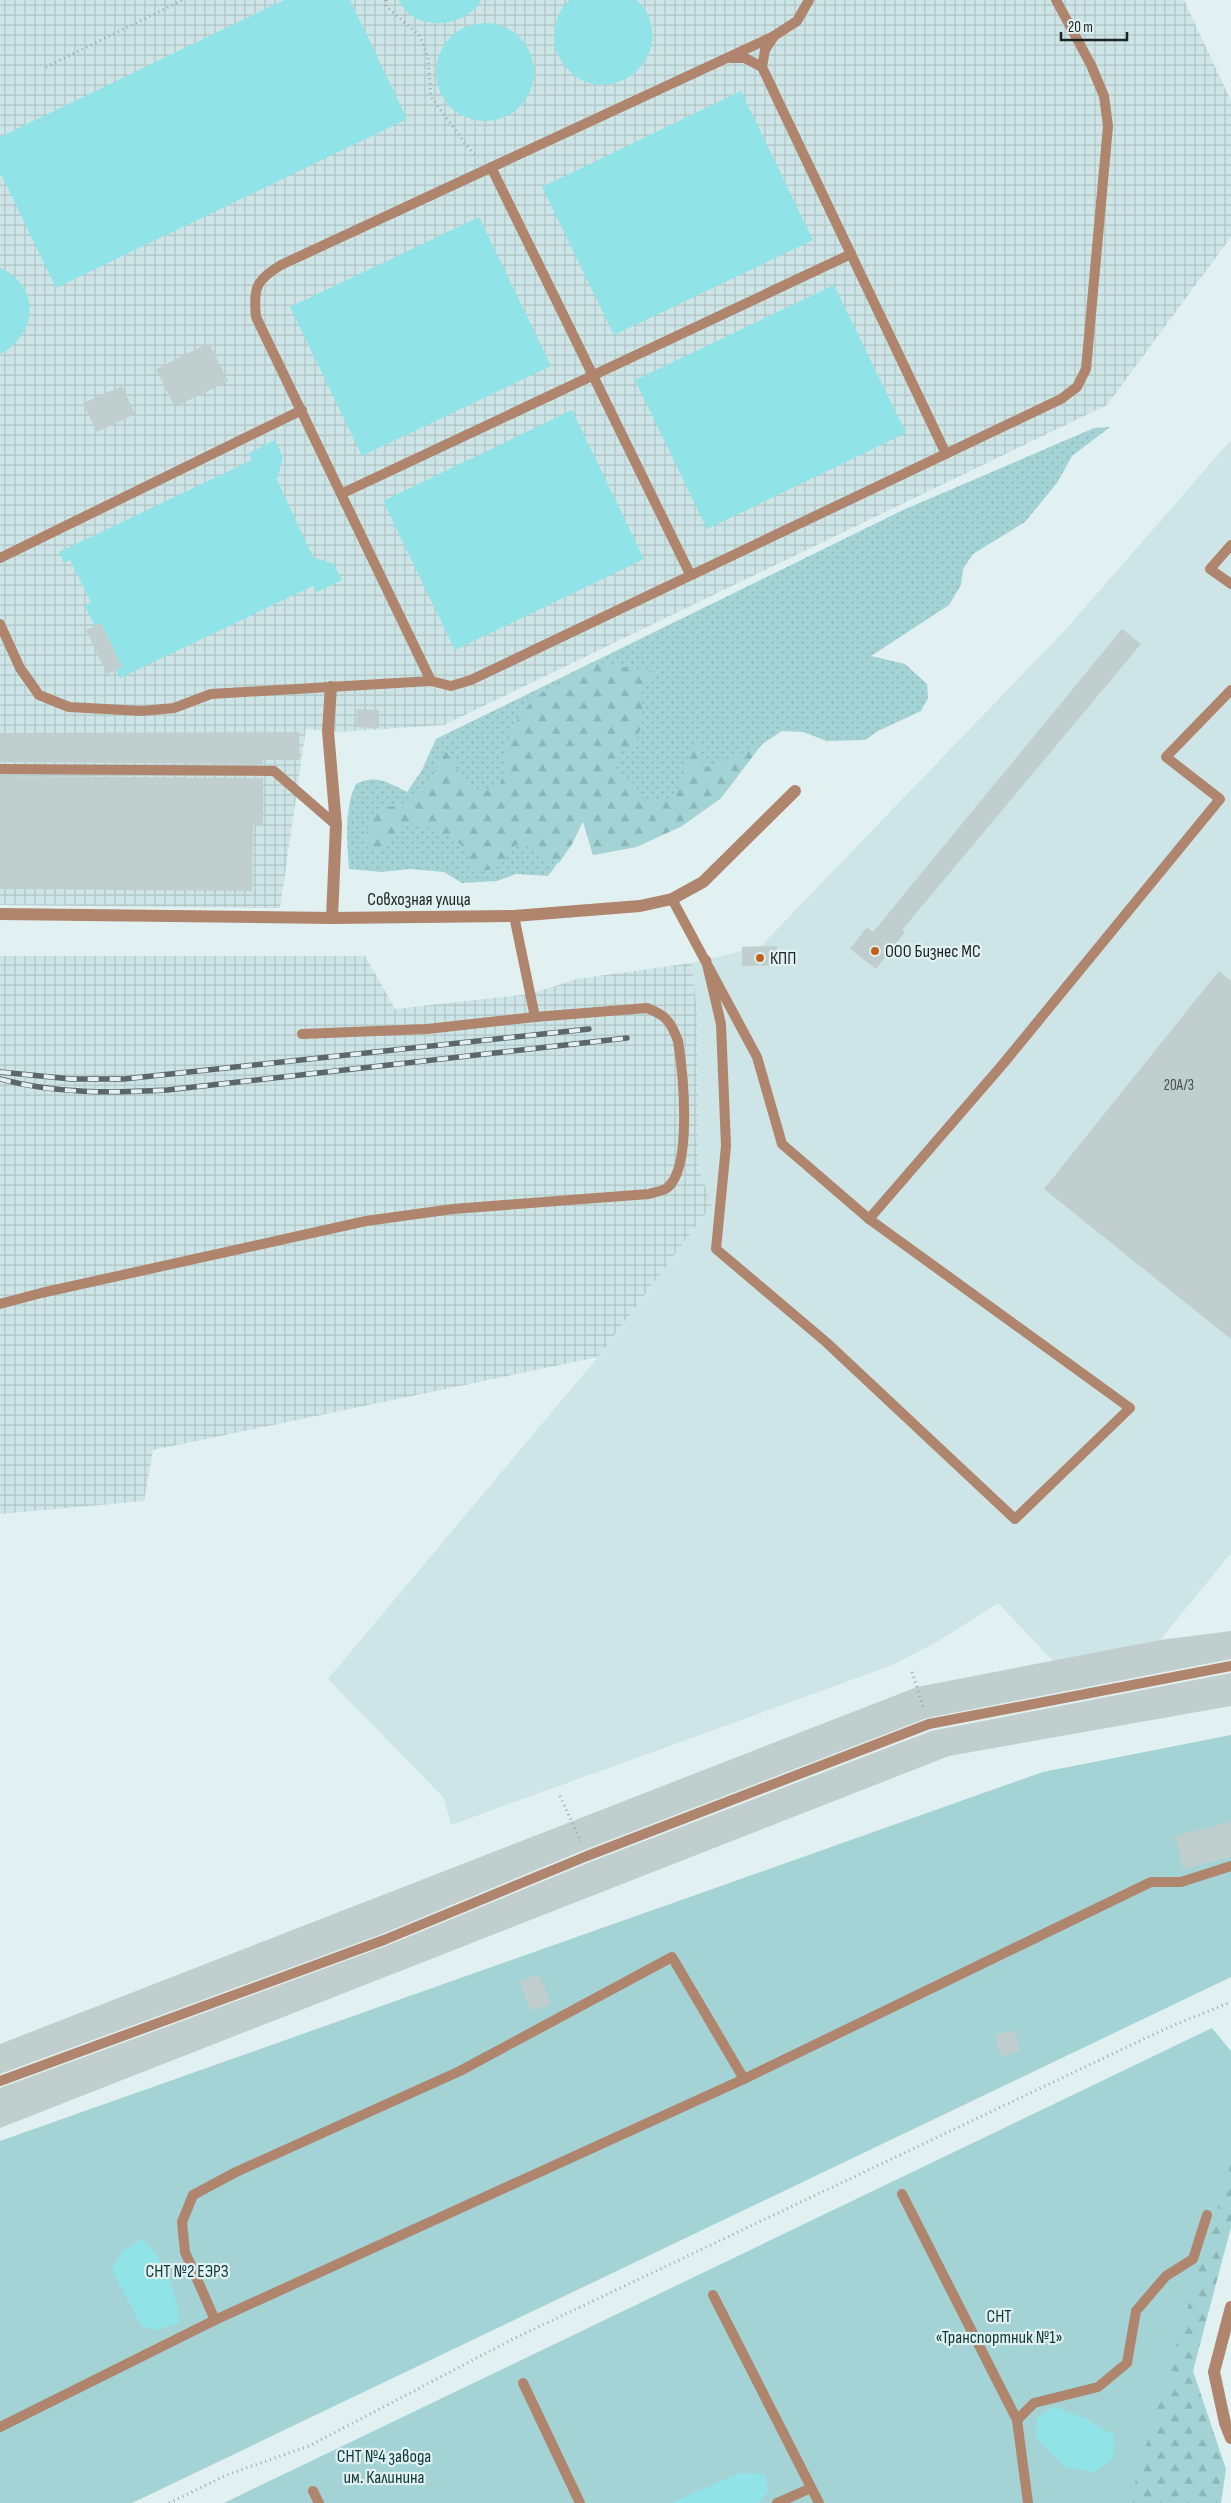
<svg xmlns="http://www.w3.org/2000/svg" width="1231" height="2503" font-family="'Sofia Sans Condensed',sans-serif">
	<defs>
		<pattern id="industrial-grid" width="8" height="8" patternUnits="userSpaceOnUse" patternTransform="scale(1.25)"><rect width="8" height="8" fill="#cde5e6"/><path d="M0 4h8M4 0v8" fill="none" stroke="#b0c4c5"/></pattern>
		<pattern id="grass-dots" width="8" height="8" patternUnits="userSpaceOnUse" patternTransform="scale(1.25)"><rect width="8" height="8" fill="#a3d3d5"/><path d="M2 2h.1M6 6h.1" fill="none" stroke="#8cb5b7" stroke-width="1.8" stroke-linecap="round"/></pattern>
		<pattern id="forest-firs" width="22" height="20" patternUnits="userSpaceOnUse" patternTransform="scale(1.25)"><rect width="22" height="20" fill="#a3d3d5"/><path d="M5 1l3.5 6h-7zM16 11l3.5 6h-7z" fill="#8cb5b7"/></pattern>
	</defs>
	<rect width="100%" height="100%" fill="#e1f0f0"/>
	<!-- built -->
	<polygon fill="#cde5e6" points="1231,440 1231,1553 1160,1640 1054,1662 998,1603 937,1642 890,1666 451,1825 444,1798 328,1679 598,1357 712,1205 698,1167 697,1011 692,963 742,951 742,947 761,946 1066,629"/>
	<!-- industrial -->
	<g fill="url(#industrial-grid)">
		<polygon points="0,0 1184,0 1231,101 1231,237 1107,405 444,725 339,732 306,729 280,908 0,905"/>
		<polygon points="0,956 365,956 395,1009 530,994 577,979 692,963 697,1011 698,1167 712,1205 598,1357 153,1450 144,1501 0,1514"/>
	</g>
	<!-- grass -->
	<path fill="url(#grass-dots)" d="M1110 427 1072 456 1057 483 1025 522 973 554 963 569 961 585 949 605 871 656 905 664 927 684 928 698 921 711 878 731 865 740 827 741 803 732 782 731 762 744 721 798 682 826 636 847 593 855 583 821 572 844 548 876 516 874 497 881 462 883 444 872 410 869 382 872 349 869C347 842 344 808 356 784 377 774 387 782 407 792L422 770 436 739 903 510 1094 428Z"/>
	<!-- forest -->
	<g fill="url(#forest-firs)">
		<path d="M592 662C614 664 634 670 656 671L642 688V725L635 743 620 753 615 765 620 773 633 783 634 792 644 799H668L680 788 689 756 700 734V756L705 767C720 766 746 751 762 744L721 798 682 826 636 847 593 855 583 821 572 844 559 863 545 859 534 847 516 845C502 863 499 874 474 869 471 863 469 856 466 851 458 836 424 826 409 822 397 832 390 844 378 852L364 846C367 823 374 810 397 805 402 803 410 803 415 799 431 788 436 767 444 750 465 771 461 804 499 786 506 772 503 757 508 742 522 696 554 686 592 662Z"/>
		<polygon points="1231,2158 1231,2227 1193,2371 1226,2469 1221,2503 1080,2503"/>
	</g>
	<!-- garden -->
	<g fill="#a3d3d5">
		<polygon points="1231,1735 1231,1977 132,2503 0,2503 0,2141 1043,1772"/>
		<polygon points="1212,2028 1231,2051 1231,2163 1129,2503 224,2503"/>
	</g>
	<!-- water -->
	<g fill="#90e4e7">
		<polygon points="284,0 350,0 407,119 56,288 0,172 0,137"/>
		<path d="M398 0H481C468 24 429 31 408 13 404 9 401 4 398 0Z"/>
		<path d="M570 0H637C641 5 646 10 648 15 671 68 600 111 565 66 559 58 553 48 554 38 555 23 558 9 570 0Z"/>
		<circle cx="485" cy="72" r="49"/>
		<polygon points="741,91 813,240 614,335 542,187"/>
		<polygon points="479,217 551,366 362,456 290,307"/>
		<path d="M0 268C41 285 38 335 0 354Z"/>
		<polygon points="834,285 906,433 707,529 635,380"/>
		<polygon points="572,410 644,559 455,650 383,501"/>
		<polygon points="275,440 283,457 277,480 313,557 334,564 342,580 317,592 313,586 120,678 116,670 122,667 101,623 95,626 85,606 91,602 70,560 64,563 59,552 252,460 249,453"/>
		<path d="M142 2239C165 2260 178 2292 179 2323L157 2330 141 2325 112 2270 123 2251Z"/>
		<polygon points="1054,2407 1085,2418 1114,2435 1113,2459 1094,2472 1065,2467 1036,2438 1037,2418"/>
		<polygon points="740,2473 765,2474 768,2491 758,2503 671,2503"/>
	</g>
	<!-- building -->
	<g fill="#c0cece">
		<polygon points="209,343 228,381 175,407 156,369"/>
		<polygon points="122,386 135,414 97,432 83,403"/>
		<polygon points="101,623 122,667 107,674 86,630"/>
		<polygon points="1122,629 1141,644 902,930 905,932 876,969 850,949 867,927 873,932"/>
		<polygon points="357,709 379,710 379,728 356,727"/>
		<polygon points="299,732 300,760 263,760 263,764 0,762 0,733"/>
		<polygon points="0,776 263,778 263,826 253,826 252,891 0,889"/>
		<polygon points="777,946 777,965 742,966 742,947"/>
		<polygon points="1219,971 1231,981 1231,1339 1044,1189"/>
		<polygon points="1231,1631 1231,1659 927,1718 584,1850 382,1934 0,2074 0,2044 917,1687 1160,1640"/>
		<polygon points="1231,1673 1231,1706 949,1756 0,2128 0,2088 386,1946 590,1862 931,1731"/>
		<polygon points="1231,1822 1231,1857 1183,1869 1175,1836"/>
		<polygon points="539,1974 551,2004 531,2011 520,1982"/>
		<polygon points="1015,2030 1020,2051 1000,2056 995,2035"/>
	</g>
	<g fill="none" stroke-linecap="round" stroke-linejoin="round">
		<!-- path -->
		<g stroke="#9ca8a8" stroke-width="3" stroke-dasharray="1 4" stroke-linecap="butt">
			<polyline points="386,0 386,6 420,36 428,58 431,97 471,151 478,157"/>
			<polyline points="46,67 183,0"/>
			<polyline points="912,1672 924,1709"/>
			<polyline points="560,1796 581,1842"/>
			<polyline points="169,2503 229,2474 309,2446 513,2339 1167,2028 1231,2002"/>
		</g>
		<!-- lane -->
		<g stroke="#b0856d" stroke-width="10">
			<polyline points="774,36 765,50 762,67 946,454"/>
			<polyline points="730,58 745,58 762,67"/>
			<polyline points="491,167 690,574"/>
			<polyline points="343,493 851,254"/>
			<polyline points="1231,545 1210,569 1231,584"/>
			<polyline points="0,558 302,410"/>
			<polyline points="0,624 20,668 39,695 69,707 142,711 174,708 211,694 431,681 451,686 471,680 1061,399 1077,387 1086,369 1108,126 1104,96 1091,65 1056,0"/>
			<path d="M431 681 256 317C253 288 256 280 281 265L774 36 797 21 809 0"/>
			<polyline points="0,769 274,771 336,825"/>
			<polyline points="672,899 757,1057 782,1144 869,1219 1130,1408 1015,1519 826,1342 716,1249 726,1146 721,1024 706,960"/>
			<polyline points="514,916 535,1017"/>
			<polyline points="869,1219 1003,1064 1220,799 1166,757 1231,690"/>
			<path d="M0 1304 41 1293 366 1221 453 1209 649 1194C655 1192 663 1191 667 1188 693 1168 683 1072 678 1041 671 1022 666 1015 647 1008L535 1017 427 1029 302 1034"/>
			<polyline points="0,2081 384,1940 587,1856 929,1724 1231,1666"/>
			<polyline points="902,2194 1017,2420 1028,2503"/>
			<polyline points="713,2295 819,2503"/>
			<polyline points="215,2320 185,2252 182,2222 193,2195 236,2172 460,2071 672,1957 744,2079"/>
			<polyline points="523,2383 580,2503"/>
			<polyline points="1017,2420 1034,2403 1098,2387 1127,2363 1136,2311 1166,2276 1193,2259 1207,2215"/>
			<polyline points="0,2427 215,2320 744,2079 1151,1882 1181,1882 1231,1866"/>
			<polyline points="313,2491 319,2503"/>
			<polyline points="777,2503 811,2488"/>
		</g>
		<!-- street -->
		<g stroke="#b0856d" stroke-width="12">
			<polyline points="331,687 328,731 336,825 332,918"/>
			<polyline points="0,914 332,918 514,916 640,906 672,899 703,882 795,791"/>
			<polyline points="1231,2307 1214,2372 1225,2423 1231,2438"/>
		</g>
		<defs>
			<g id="rail">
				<polyline points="0,1072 71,1079 124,1079 589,1029"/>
				<path d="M0 1079C55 1094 111 1093 167 1090L627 1038"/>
			</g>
		</defs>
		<!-- rail casing -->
		<use href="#rail" stroke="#5e6767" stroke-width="5.5"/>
		<!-- rail -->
		<use href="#rail" stroke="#e1f0f0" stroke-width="4" stroke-dasharray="11" stroke-linecap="butt"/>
	</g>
	<!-- markers -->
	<g fill="#bf601b" stroke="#e1f0f0" stroke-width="2">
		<circle cx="875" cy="951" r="5"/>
		<circle cx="760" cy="958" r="5"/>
	</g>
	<g text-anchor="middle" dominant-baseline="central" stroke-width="4.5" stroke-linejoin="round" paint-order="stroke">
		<!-- number labels -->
		<g font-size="15" fill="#464d4e">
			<text x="1179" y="1085">20А/3</text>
		</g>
		<!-- street labels -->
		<g font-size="18" fill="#1d2223" stroke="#e1f0f0">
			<text x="419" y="899">Совхозная улица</text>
		</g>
		<!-- poi labels -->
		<g font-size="18" fill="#1d2223" stroke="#e1f0f0" text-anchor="start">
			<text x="885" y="951">ООО Бизнес МС</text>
			<text x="770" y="958">КПП</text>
		</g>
		<!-- park labels -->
		<g font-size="18" fill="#0f393a" stroke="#e1f0f0">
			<text x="187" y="2271">СНТ №2 ЕЭРЗ</text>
			<text x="999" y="2316">СНТ<tspan x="999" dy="21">«Транспортник №1»</tspan></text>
			<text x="384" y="2456">СНТ №4 завода<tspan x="384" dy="21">им. Калинина</tspan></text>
		</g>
	</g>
	<!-- scale -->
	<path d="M1061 32v8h66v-8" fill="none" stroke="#1d2223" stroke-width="2.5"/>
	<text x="1068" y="32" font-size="15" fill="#1d2223" stroke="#e1f0f0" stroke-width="4" paint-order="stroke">20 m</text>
</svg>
